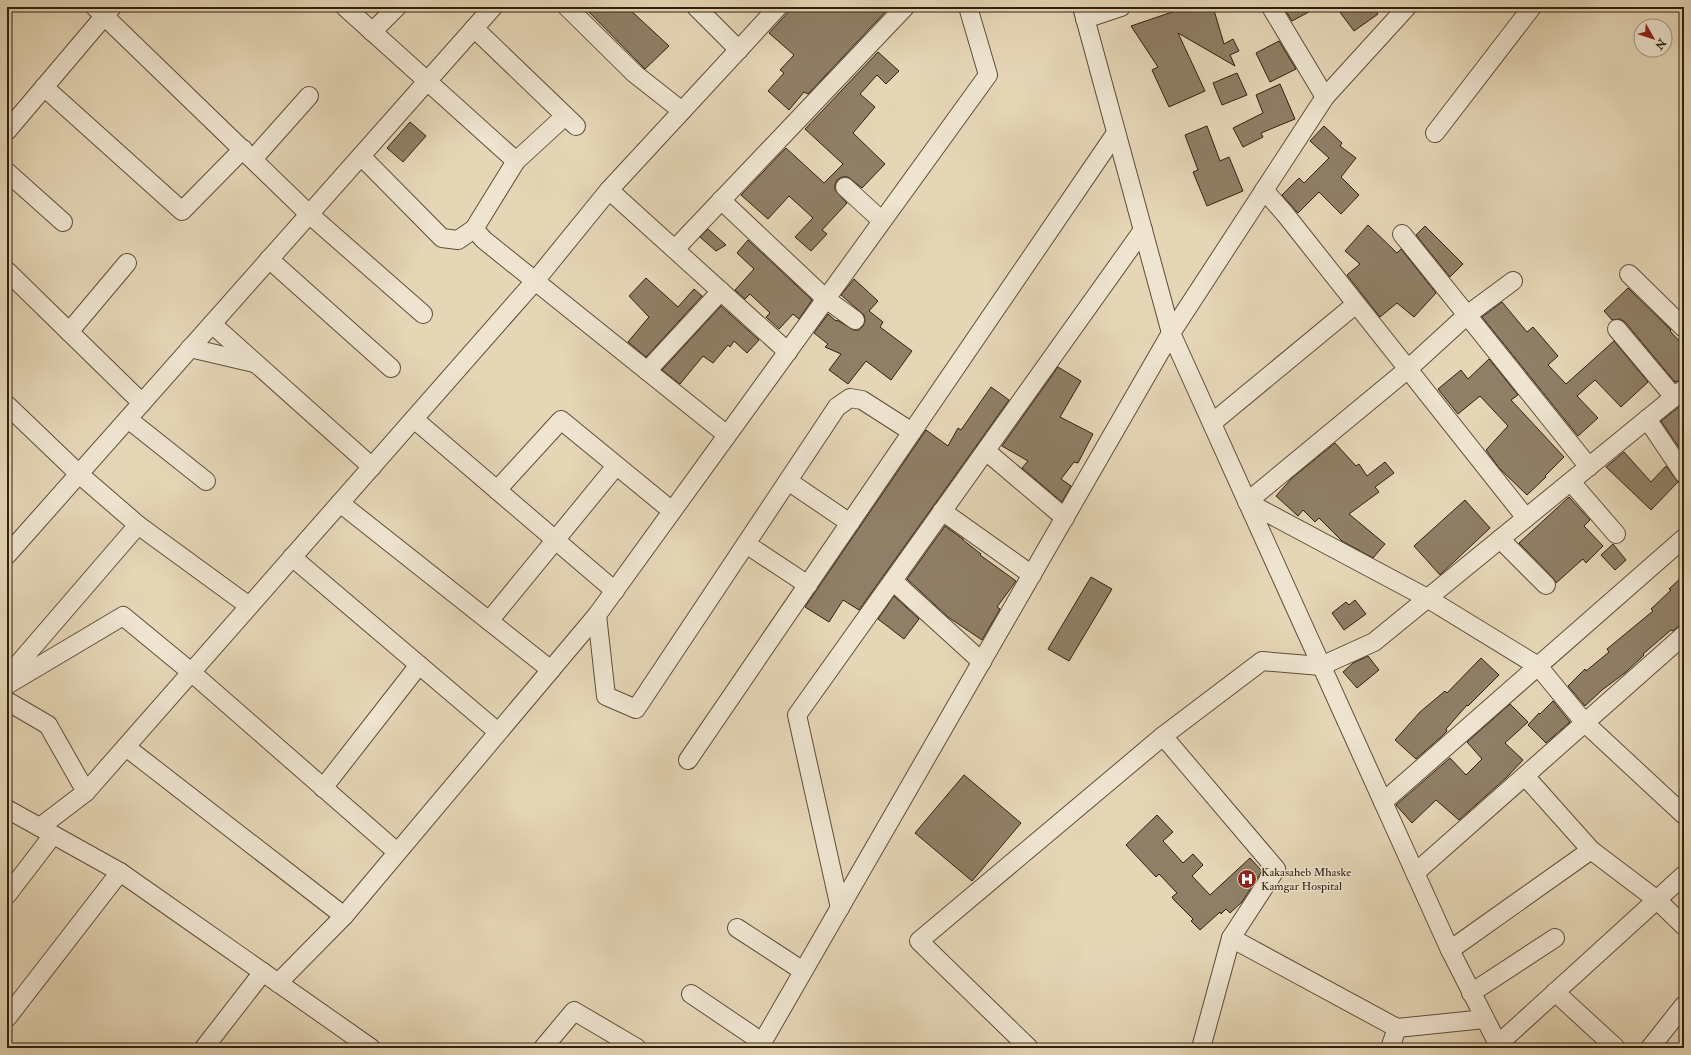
<svg xmlns="http://www.w3.org/2000/svg" width="1691" height="1055" font-family="'IM FELL Double Pica',serif">
	<rect width="100%" height="100%" fill="#e5d6b6"/>
	<filter id="stains"><feTurbulence type="fractalNoise" baseFrequency=".005" numOctaves="4"/><feColorMatrix values="0 0 0 0 .2 0 0 0 0 .09 0 0 0 0 .02 0 0 0 .5 -.17"/></filter>
	<radialGradient id="worn" r=".72"><stop offset=".6" stop-color="#630" stop-opacity="0"/><stop offset="1" stop-color="#630" stop-opacity=".3"/></radialGradient>
	<!-- building -->
	<g fill="#8f7f66" stroke="#32200f">
		<polygon points="584,7 627,7 669,46 645,69"/>
		<polygon points="793,7 890,7 808,94 804,92 789,110 768,91 784,73 780,70 794,55 769,33"/>
		<polygon points="1187,7 1213,7 1224,44 1233,39 1239,51 1230,55 1235,66 1178,33 1205,91 1169,107 1152,70 1158,67 1131,26"/>
		<polygon points="1283,7 1318,7 1292,21"/>
		<polygon points="1336,7 1373,7 1378,14 1354,31"/>
		<polygon points="1279,41 1296,69 1270,82 1256,53"/>
		<polygon points="878,52 899,71 886,84 877,75 860,94 875,107 853,133 885,164 862,188 848,177 842,177 837,180 835,185 835,190 847,203 822,230 827,234 811,251 795,237 813,218 789,196 768,219 741,195 786,148 824,183 843,164 805,129"/>
		<polygon points="1237,73 1247,95 1222,105 1213,83"/>
		<polygon points="1280,84 1295,119 1261,133 1263,137 1243,147 1233,128 1263,113 1256,95"/>
		<polygon points="410,122 426,136 403,162 387,148"/>
		<polygon points="1207,126 1220,161 1229,157 1243,191 1207,206 1193,172 1198,170 1185,135"/>
		<polygon points="1324,126 1342,143 1340,146 1356,158 1341,177 1359,195 1341,214 1319,192 1298,213 1282,195 1299,178 1304,183 1329,158 1310,141"/>
		<polygon points="1368,225 1397,253 1401,249 1436,293 1414,317 1397,303 1380,317 1347,275 1360,264 1345,251"/>
		<polygon points="1425,226 1463,264 1450,277 1416,235"/>
		<polygon points="708,229 726,245 716,251 700,237"/>
		<polygon points="748,240 812,300 799,319 793,314 779,329 766,317 770,313 750,294 745,299 735,290 754,269 737,253"/>
		<polygon points="646,278 678,307 694,289 702,296 646,357 628,342 649,317 629,296"/>
		<polygon points="854,279 878,301 869,311 883,322 880,327 912,351 891,380 866,361 848,384 829,370 841,354 825,347 828,344 814,333 828,314 836,321 837,320 854,330 859,330 863,326 865,321 864,315 841,295"/>
		<polygon points="1628,288 1671,330 1670,331 1684,346 1684,379 1675,382 1625,322 1620,319 1612,320 1604,311"/>
		<polygon points="1502,302 1527,332 1533,327 1558,356 1548,365 1566,384 1614,341 1648,382 1621,407 1595,380 1577,396 1598,418 1578,436 1482,317"/>
		<polygon points="721,306 759,340 747,353 734,341 730,347 728,345 713,363 703,356 680,384 662,370"/>
		<polygon points="1489,359 1518,395 1511,400 1564,457 1545,476 1546,477 1527,495 1499,468 1486,450 1508,426 1480,396 1458,414 1438,389 1461,370 1468,379"/>
		<polygon points="1058,367 1081,381 1060,417 1093,434 1078,463 1074,462 1061,479 1071,486 1062,502 1022,468 1028,461 1002,446"/>
		<polygon points="991,387 1009,400 859,610 843,600 829,622 805,607 926,430 948,446 958,428 961,430"/>
		<polygon points="1684,403 1684,455 1661,421"/>
		<polygon points="1335,443 1356,466 1359,464 1367,476 1385,462 1394,473 1375,487 1379,492 1349,514 1385,544 1373,558 1342,541 1319,518 1315,522 1303,510 1298,516 1276,496 1292,478"/>
		<polygon points="1624,452 1651,482 1666,466 1678,482 1651,510 1606,467"/>
		<polygon points="1569,497 1590,520 1584,526 1603,546 1586,563 1583,559 1556,583 1553,578 1519,543"/>
		<polygon points="1465,500 1490,528 1440,575 1414,546"/>
		<polygon points="945,526 963,539 963,540 981,554 980,555 1016,581 997,607 1000,609 982,640 948,617 907,579"/>
		<polygon points="1613,544 1626,560 1615,570 1601,555"/>
		<polygon points="1684,575 1684,621 1673,631 1671,630 1643,654 1644,655 1626,672 1602,690 1585,706 1568,686 1585,669 1586,671 1609,652 1607,649 1653,611 1651,609 1671,590 1669,589"/>
		<polygon points="1091,577 1112,589 1069,661 1048,649"/>
		<polygon points="894,596 919,619 904,639 878,619"/>
		<polygon points="1355,600 1366,614 1344,630 1332,613 1346,602 1349,605"/>
		<polygon points="1368,656 1379,670 1357,688 1343,672 1353,663"/>
		<polygon points="1481,658 1499,675 1468,706 1467,705 1446,729 1447,731 1441,737 1416,759 1395,740 1420,712 1445,691 1447,693"/>
		<polygon points="1553,701 1570,722 1546,743 1528,725 1539,713 1540,714"/>
		<polygon points="1510,704 1528,722 1505,743 1523,760 1507,777 1459,820 1436,800 1412,823 1396,805 1450,758 1466,775 1482,759 1467,742"/>
		<polygon points="964,775 1021,823 972,881 915,833"/>
		<polygon points="1157,815 1173,832 1163,841 1183,863 1193,854 1203,865 1192,876 1210,895 1250,858 1262,871 1242,902 1230,913 1226,909 1221,914 1220,912 1200,930 1191,921 1193,919 1174,900 1172,897 1177,893 1159,874 1156,877 1126,845"/>
	</g>
	<g fill="none" stroke-linecap="round" stroke-linejoin="round">
		<defs>
			<g id="minor">
				<polyline points="95,7 309,214 423,314"/>
				<polyline points="345,7 516,161"/>
				<polyline points="567,7 635,74 682,111"/>
				<polyline points="696,7 739,50"/>
				<polyline points="1082,7 1171,333 1450,950 1500,1048"/>
				<polyline points="1271,7 1325,97"/>
				<polyline points="1085,19 1121,7"/>
				<polyline points="474,28 576,126"/>
				<polyline points="372,32 397,7"/>
				<polyline points="44,87 182,211 243,149"/>
				<polyline points="7,131 112,7"/>
				<polyline points="1435,133 1532,7"/>
				<polyline points="361,156 442,238 458,240 474,229 516,161 565,116"/>
				<polyline points="253,159 309,96"/>
				<polyline points="7,172 63,222"/>
				<polyline points="845,187 882,221"/>
				<polyline points="609,190 788,352"/>
				<polyline points="1264,190 1285,214 1526,518"/>
				<polyline points="721,200 826,299 855,320"/>
				<polyline points="474,229 484,240 727,435"/>
				<polyline points="1402,234 1589,467"/>
				<polyline points="675,249 905,7"/>
				<polyline points="269,259 391,368"/>
				<polyline points="7,271 142,403"/>
				<polyline points="1629,274 1684,328"/>
				<polyline points="1513,281 1467,315 1408,369 1247,502 1427,598 1538,666 1585,723 1684,815"/>
				<polyline points="212,324 372,467"/>
				<polyline points="1617,329 1674,397"/>
				<polyline points="69,332 127,263"/>
				<polyline points="190,348 254,363"/>
				<polyline points="647,371 721,291"/>
				<polyline points="7,405 79,474 138,525 249,606"/>
				<polyline points="128,419 206,481"/>
				<polyline points="414,419 615,591"/>
				<polyline points="1647,419 1684,474"/>
				<polyline points="1212,423 1356,304"/>
				<polyline points="986,451 1065,518"/>
				<polyline points="788,481 850,523"/>
				<polyline points="1571,482 1616,534"/>
				<polyline points="497,490 561,420 672,511"/>
				<polyline points="340,503 551,670"/>
				<polyline points="942,511 1032,575"/>
				<polyline points="1500,539 1546,585"/>
				<polyline points="746,544 808,585"/>
				<polyline points="7,555 493,7"/>
				<polyline points="292,557 498,732"/>
				<polyline points="893,581 982,662"/>
				<polyline points="597,615 606,696 636,709 837,407 850,398 862,400 912,432"/>
				<polyline points="489,621 616,466"/>
				<polyline points="7,677 138,525"/>
				<polyline points="7,685 123,616 191,672 397,852"/>
				<polyline points="7,701 48,725 86,792"/>
				<polyline points="1163,736 1276,869 1231,938 1201,1048"/>
				<polyline points="126,747 344,916"/>
				<polyline points="688,760 1116,133"/>
				<polyline points="323,788 419,665"/>
				<polyline points="1383,802 1684,538"/>
				<polyline points="7,809 120,872 371,1048"/>
				<polyline points="40,827 86,792 535,281 609,190 778,7"/>
				<polyline points="1591,850 1657,900 1684,926"/>
				<polyline points="1415,873 1684,635"/>
				<polyline points="7,895 53,835"/>
				<polyline points="840,908 797,715 1143,230"/>
				<polyline points="737,928 803,971"/>
				<polyline points="1231,938 1397,1028"/>
				<polyline points="1450,950 1591,850 1525,776"/>
				<polyline points="278,983 344,916 597,615 988,75 968,7"/>
				<polyline points="1555,992 1616,1048"/>
				<polyline points="1471,993 1555,938"/>
				<polyline points="691,994 762,1042"/>
				<polyline points="7,1018 120,872"/>
				<polyline points="204,1048 263,972"/>
				<polyline points="543,1048 574,1011 637,1048"/>
				<polyline points="759,1048 1171,333 1325,97 1407,7"/>
				<polyline points="1029,1048 919,941 1163,736 1262,661 1321,666 1374,642 1684,389"/>
				<polyline points="1390,1048 1397,1028 1485,1019"/>
				<polyline points="1494,1048 1684,875"/>
				<polyline points="1650,1048 1684,1005"/>
			</g>
		</defs>
		<!-- minor casing -->
		<use href="#minor" stroke="#5f4e39" stroke-width="20"/>
		<!-- minor -->
		<use href="#minor" stroke="#eee4d0" stroke-width="18"/>
	</g>
	<!-- icons -->
	<defs>
		<symbol id="hospital-disc" viewBox="-11 -11 22 22"><circle r="9.5" fill="#8f2418" stroke="#eee4d0"/><path d="M-5-5h3v3.5h4V-5h3V5h-3V1.5h-4V5h-3Z" fill="#fff"/></symbol>
	</defs>
	<g fill-rule="evenodd">
		<use href="#hospital-disc" x="1236" y="868" width="22" height="22"/>
	</g>
	<g text-anchor="middle" dominant-baseline="central" stroke-width="3" stroke-linejoin="round" paint-order="stroke">
		<!-- poi labels -->
		<g font-size="12" fill="#32200f" stroke="#eee4d0" text-anchor="start">
			<text x="1261" y="872">Kakasaheb Mhaske<tspan x="1261" dy="14">Kamgar Hospital</tspan></text>
		</g>
	</g>
	<!-- margin -->
	<rect width="1691" height="1055" fill="none" stroke="#e5d6b6" stroke-width="24"/>
	<rect x="8" y="8" width="1675" height="1039" fill="none" stroke="#32200f" stroke-width="2"/>
	<rect x="12" y="12" width="1667" height="1031" fill="none" stroke="#32200f"/>
	<!-- north arrow -->
	<g transform="translate(1653 38) rotate(129)"><circle r="19" fill="#eee4d0" stroke="#a39683"/>
	<path d="M0-3L7 15L0 10L-7 15Z" fill="#8f2418"/>
	<text y="-6" font-size="11" font-weight="bold" text-anchor="middle" fill="#32200f">N</text>
	</g>
	<rect width="100%" height="100%" filter="url(#stains)"/>
	<rect width="100%" height="100%" fill="url(#worn)"/>
</svg>
